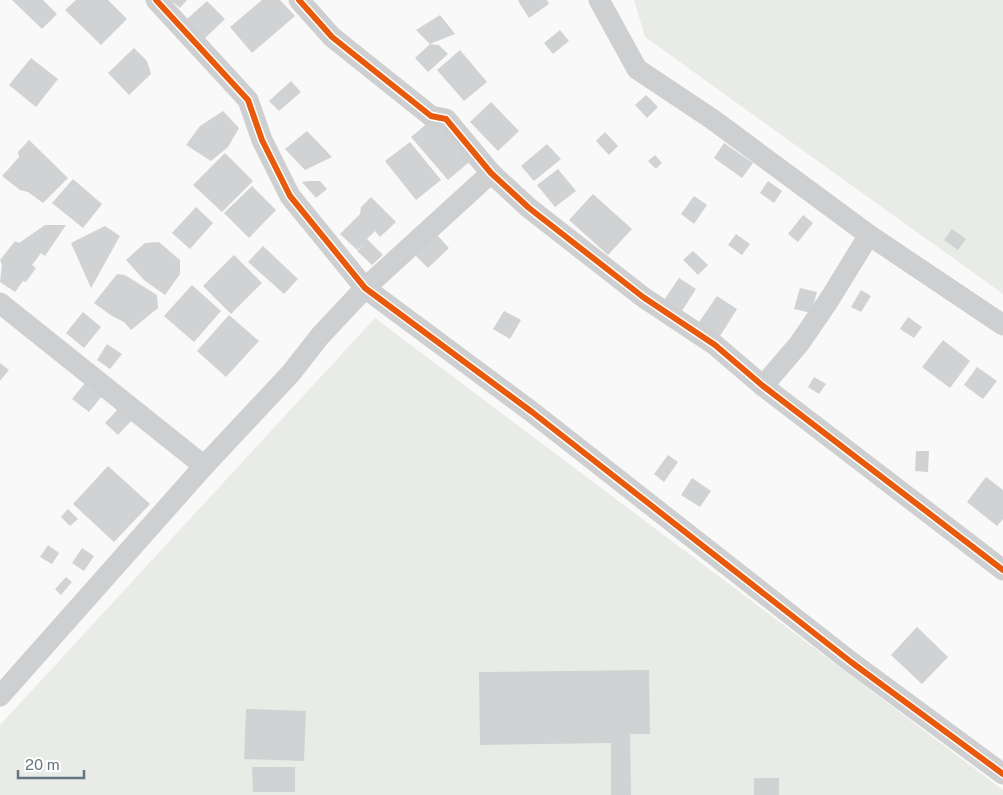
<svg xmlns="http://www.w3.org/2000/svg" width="1003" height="795" font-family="'Public Sans',sans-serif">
	<rect width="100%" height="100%" fill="#f9f9f9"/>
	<!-- green -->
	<g fill="#e8ebe6">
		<polygon points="634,0 1003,0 1003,294 645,37"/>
		<polygon points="375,318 1003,790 1003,795 0,795 0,725"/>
	</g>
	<!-- building -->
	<g fill="#d0d2d3">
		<polygon points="12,0 43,0 57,14 42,29"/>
		<polygon points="76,0 108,0 127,19 101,45 65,10"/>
		<polygon points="170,0 187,0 180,8"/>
		<polygon points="262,0 280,0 295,16 252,53 230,27"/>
		<polygon points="519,0 547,0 549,4 529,18 518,1"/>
		<polygon points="207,1 225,19 204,39 186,20"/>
		<polygon points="440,15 455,34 430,44 439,45 448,54 428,72 415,58 430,44 416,30"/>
		<polygon points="560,30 569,41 553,54 544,43"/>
		<polygon points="134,48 147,61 151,74 129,95 108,73"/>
		<polygon points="460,50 487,82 464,101 437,70"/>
		<polygon points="31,58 58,79 36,107 9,85"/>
		<polygon points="291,81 301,92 279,111 269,101"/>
		<polygon points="646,95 658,107 647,118 635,105"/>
		<polygon points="491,102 519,131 498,151 470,122"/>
		<polygon points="223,111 239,128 228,147 211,161 186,145 200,126"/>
		<polygon points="430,121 445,123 475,157 448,180 411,137"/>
		<polygon points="307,131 332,157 305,170 285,149"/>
		<polygon points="605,132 618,146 609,155 596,141"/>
		<polygon points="29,140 68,178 43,203 28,192 20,190 2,176 19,157 18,152"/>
		<polygon points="410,142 441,180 416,200 385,161"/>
		<polygon points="724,143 753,163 742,178 714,158"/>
		<polygon points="547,144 561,159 534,181 521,166"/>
		<polygon points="225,153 253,181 222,212 193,185"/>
		<polygon points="655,155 662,163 656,169 648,161"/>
		<polygon points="558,169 576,191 555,207 537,185"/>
		<polygon points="73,179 102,204 83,228 52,203"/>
		<polygon points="308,181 320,181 327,189 316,198 302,182"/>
		<polygon points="768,181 782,191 774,203 760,193"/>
		<polygon points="252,186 276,210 249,238 224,213"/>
		<polygon points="593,194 632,229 608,255 569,220"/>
		<polygon points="694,196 707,205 694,224 681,214"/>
		<polygon points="371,197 396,222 380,237 375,231 367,239 383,255 372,265 357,251 364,244 357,250 340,234 360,214 361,207"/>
		<polygon points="196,207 213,223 190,249 172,233"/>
		<polygon points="803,215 813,223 798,242 788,234"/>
		<polygon points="45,225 66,225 45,256 41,253 32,265 36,268 26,282 23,281 15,292 0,282 2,265 0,260 15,241 19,243"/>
		<polygon points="105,226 120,236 91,288 71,243"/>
		<polygon points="952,229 966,239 958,250 944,240"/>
		<polygon points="736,234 750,244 742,255 728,245"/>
		<polygon points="437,235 449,248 428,268 415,255"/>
		<polygon points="159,242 180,260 180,274 165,295 144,280 126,260 145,243"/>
		<polygon points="263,246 298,279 284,294 248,262"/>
		<polygon points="693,251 708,265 698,275 683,260"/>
		<polygon points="234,255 262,283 231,314 203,286"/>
		<polygon points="117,274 125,275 157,295 158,308 131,330 124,322 112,316 94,303"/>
		<polygon points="679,278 696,289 680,314 662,303"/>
		<polygon points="192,285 221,311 194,342 164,316"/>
		<polygon points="800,288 817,292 811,313 794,309"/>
		<polygon points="861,290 871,296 861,312 851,307"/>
		<polygon points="717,296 737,309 717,341 697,325"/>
		<polygon points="504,311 521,320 510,339 493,329"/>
		<polygon points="83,312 101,327 84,348 66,333"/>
		<polygon points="229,315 259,341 226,377 197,351"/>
		<polygon points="908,317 922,327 914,338 900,329"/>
		<polygon points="943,340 970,361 950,388 922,367"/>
		<polygon points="107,344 122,354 110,369 97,360"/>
		<polygon points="0,363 9,370 0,381"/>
		<polygon points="977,367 997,381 983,399 964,385"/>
		<polygon points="814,377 826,384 819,394 808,387"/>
		<polygon points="85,383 102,396 89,412 72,399"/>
		<polygon points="119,408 133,419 118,435 105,423"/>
		<polygon points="916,451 929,451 928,472 915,471"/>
		<polygon points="668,455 678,462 664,482 654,474"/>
		<polygon points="108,466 150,504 114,542 73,504"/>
		<polygon points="986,477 1003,490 1003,519 997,526 967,502"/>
		<polygon points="692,478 711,491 700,507 681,495"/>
		<polygon points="68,509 78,519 70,526 61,517"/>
		<polygon points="48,545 59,553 52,564 40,557"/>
		<polygon points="82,548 94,556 84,571 72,563"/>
		<polygon points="66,577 72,582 61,595 55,589"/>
		<polygon points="917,627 948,657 922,684 891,655"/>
		<polygon points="649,670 650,734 630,734 631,795 611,795 611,743 480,745 479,672"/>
		<polygon points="246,709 306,711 304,761 244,759"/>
		<polygon points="252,767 295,767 295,792 253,792"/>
		<rect x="754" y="778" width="25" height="17"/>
	</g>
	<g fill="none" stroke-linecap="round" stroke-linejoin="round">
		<!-- street -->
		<g stroke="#cecfd0" stroke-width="21">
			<polyline points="156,0 248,100 262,140 290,196 365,288 532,412 851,662 1003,774"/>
			<polyline points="299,0 332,37 431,116 446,119 491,173 529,208 643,297 715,345 763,386 1003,570"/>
			<polyline points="599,0 637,69 712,119 869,235 1003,325"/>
			<polyline points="0,303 204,466"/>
			<polyline points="763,386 799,344 829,300 869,235"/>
			<polyline points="0,696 204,466 291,373 320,336 365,288 491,173"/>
		</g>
		<defs>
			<g id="cycleway">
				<polyline points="156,0 248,100 262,140 290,196 365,288 532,412 851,662 1003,774"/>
				<polyline points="299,0 332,37 431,116 446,119 491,173 529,208 643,297 715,345 763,386 1003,570"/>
			</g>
		</defs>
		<!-- cycleway casing -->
		<use href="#cycleway" stroke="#fff" stroke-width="9"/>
		<!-- cycleway -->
		<use href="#cycleway" stroke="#e8590c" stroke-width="6"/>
	</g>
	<!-- scale -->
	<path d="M18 770v8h66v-8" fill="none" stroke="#657683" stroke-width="2.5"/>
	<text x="25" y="770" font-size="15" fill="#657683" stroke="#ffffff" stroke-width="4" paint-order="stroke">20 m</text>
</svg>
